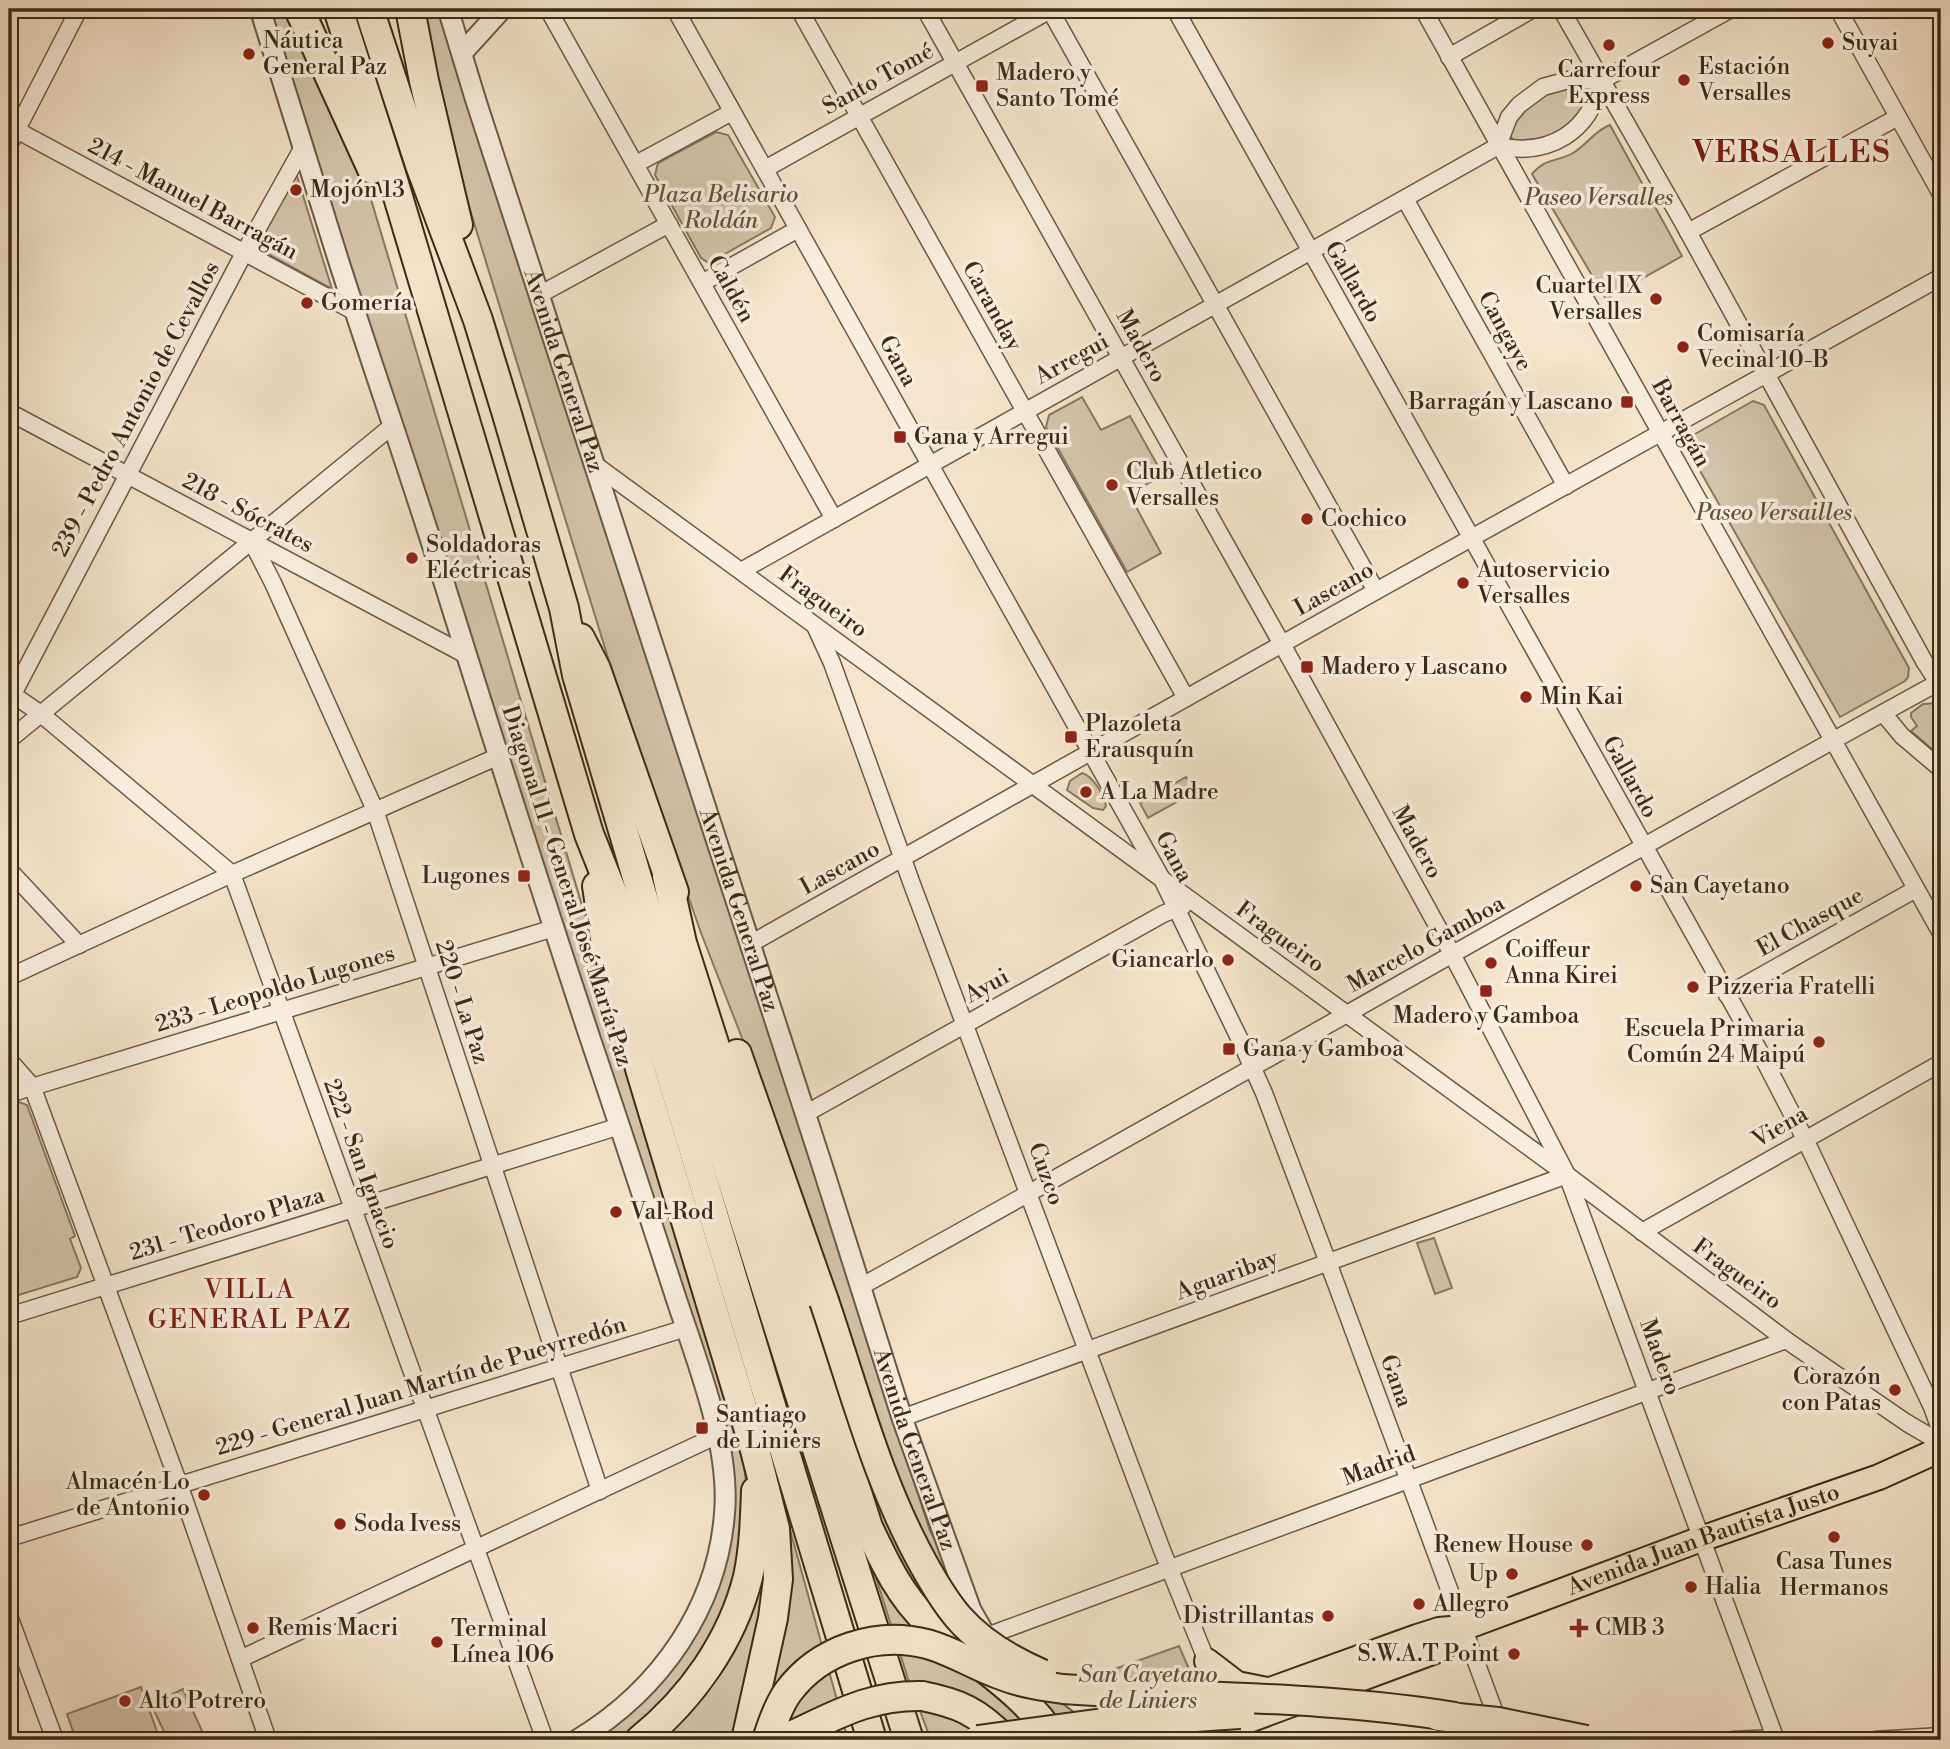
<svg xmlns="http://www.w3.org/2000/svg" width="1950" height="1749" font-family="'Libre Bodoni',serif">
	<rect width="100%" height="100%" fill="#f6e5cc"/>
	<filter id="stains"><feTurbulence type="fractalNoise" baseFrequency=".00286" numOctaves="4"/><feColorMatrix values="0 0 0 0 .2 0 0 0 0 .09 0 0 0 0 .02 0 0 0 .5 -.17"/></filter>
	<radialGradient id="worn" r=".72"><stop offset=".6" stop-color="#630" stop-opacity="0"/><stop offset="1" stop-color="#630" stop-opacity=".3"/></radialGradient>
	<!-- green -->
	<g fill="#d6c5ad" stroke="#897862" stroke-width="2">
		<polygon points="264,9 292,9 364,176 738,1427 749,1501 732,1603 664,1711 623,1740 586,1740 694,1629 732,1466 730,1444 687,1321"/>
		<polygon points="422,9 440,9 930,1531 943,1555 956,1590 1031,1674 1095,1727 1100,1738 1065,1740 924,1606 878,1532 744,1043 701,933 629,726 458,171"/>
		<path d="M1566 86 1586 87 1591 97C1567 128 1556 142 1514 141L1509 135V126L1537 97Z"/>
		<path d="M1610 125 1682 256 1606 299 1532 174C1545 158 1557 162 1573 153 1587 145 1595 130 1610 125Z"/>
		<polygon points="716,132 728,135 775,217 771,228 709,263 701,258 655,175 658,163"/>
		<polygon points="296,173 332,289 257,248"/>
		<polygon points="1082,397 1101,430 1130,416 1163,475 1129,494 1161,553 1127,572 1046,427 1049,415"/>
		<polygon points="1753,401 1764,405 1909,668 1908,677 1905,681 1840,717 1687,448 1688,438"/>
		<polygon points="1937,703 1941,705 1941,757 1911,731 1917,726 1911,717 1911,713 1923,704"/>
		<path d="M1082 773C1093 776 1104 795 1106 806L1103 810 1093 808 1067 790 1070 781Z"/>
		<polygon points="1186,777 1195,792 1148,818 1140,803"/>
		<polygon points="16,1101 27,1105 75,1236 70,1239 81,1268 77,1277 9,1298 9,1104"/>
		<polygon points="1434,1238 1452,1288 1435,1294 1417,1243"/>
		<polygon points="770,1457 848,1740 753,1740 771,1659"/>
		<polygon points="851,1499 861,1527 1032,1721 996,1740 931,1740 909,1682"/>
		<polygon points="764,1546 767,1589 733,1740 645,1740 678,1712"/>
		<polygon points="1179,1646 1202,1699 1129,1726 1101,1704 1092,1677"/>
		<polygon points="141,1687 160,1740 76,1740 67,1714"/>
		<polygon points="183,1689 206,1740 168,1740 151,1704"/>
	</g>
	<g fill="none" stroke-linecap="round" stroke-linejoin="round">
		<defs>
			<g id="minor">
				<polyline points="548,9 834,519"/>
				<polyline points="675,9 1163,881 1241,1042 1264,1093 1335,1281 1505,1740"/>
				<polyline points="799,9 1186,698"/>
				<polyline points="925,9 1297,671 1440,931 1567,1175 1776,1740"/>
				<polyline points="1175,9 1762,1056 1805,1139 1932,1407 1941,1432"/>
				<polyline points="1423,9 1941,933"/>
				<polyline points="1561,9 1682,221 1924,661 1941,687"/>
				<polyline points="1838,9 1941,194"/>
				<polyline points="1050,10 1376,591"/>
				<polyline points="1449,57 1533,9"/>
				<polyline points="9,126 355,312"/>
				<polyline points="9,145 79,9"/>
				<polyline points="1498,146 1509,117 1519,105 1543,87 1572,79 1601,81 1731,9"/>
				<path d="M1498 146C1549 157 1590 132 1601 81"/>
				<polyline points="636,164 732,112"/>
				<polyline points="765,169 1052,9"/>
				<polyline points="1405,199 1566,486"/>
				<polyline points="1688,232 1898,117"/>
				<polyline points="702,283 798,229"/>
				<polyline points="539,295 669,224"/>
				<polyline points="9,412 466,655"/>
				<polyline points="594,464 1567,1175 1786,1340 1907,1423 1941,1443"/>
				<polyline points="251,540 273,583 375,810 600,1491"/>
				<polyline points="741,571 1498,146"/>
				<polyline points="815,626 832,663 913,887 1162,1550 1210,1669"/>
				<polyline points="9,692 41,714 232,874 545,1740"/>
				<polyline points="13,694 244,253 303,147"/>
				<polyline points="1883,713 1902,736 1941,769"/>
				<polyline points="9,740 392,426"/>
				<polyline points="9,870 79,945"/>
				<polyline points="750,944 1376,591 1941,277"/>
				<polyline points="9,977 232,874 499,756"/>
				<polyline points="1727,995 1916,889"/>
				<polyline points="9,1060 32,1086 179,1484 268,1740"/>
				<polyline points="9,1094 554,928"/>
				<polyline points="805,1114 1163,914 1183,906"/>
				<polyline points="1642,1232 1941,1063"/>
				<path d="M860 1287C1222 1088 1579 879 1941 681"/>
				<polyline points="9,1316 620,1126"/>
				<polyline points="902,1418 1567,1175"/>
				<polyline points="9,1538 686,1328"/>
				<polyline points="9,1616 55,1740"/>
				<polyline points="987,1636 1786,1340"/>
				<polyline points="240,1659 718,1435"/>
				<polyline points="1733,1740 1775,1738"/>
				<polyline points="1875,1740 1941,1736"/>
			</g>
			<g id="tertiary">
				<path d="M260 9C286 92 311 175 338 259 370 359 405 459 437 560 487 721 538 881 591 1041 620 1126 648 1212 676 1298 697 1362 728 1439 725 1506 720 1606 660 1690 577 1740"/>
				<path id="s1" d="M448 9 476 101 821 1162 902 1418 971 1610 983 1631"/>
				<polyline points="462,53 502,9"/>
				<polyline points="1063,1691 1130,1740"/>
			</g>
			<g id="primary">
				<polyline points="1207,1661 1237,1684 1267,1690"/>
				<path id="s2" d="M1248 1698 1417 1637 1439 1630 1463 1628 1701 1539 1879 1477 1941 1449"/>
				<polyline points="1136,1740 1185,1723"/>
				<polyline points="1195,1740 1435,1651 1446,1645 1463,1628"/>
			</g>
			<g id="motorway">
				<polyline points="299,9 372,169"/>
				<polyline points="338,9 393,180 589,834 628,932 652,1012 872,1740"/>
				<polyline points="369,9 420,165 478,320 506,411 564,608 577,675 646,908 909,1740"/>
				<polyline points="410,9 424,81 458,225"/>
				<polyline points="580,638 596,669 674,892"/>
				<path d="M667 876 682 943 868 1527C884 1561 900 1596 928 1622 971 1662 1024 1690 1055 1740"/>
				<polyline points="597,886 605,939 641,1072 755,1450 775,1529 778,1579 773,1618 746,1740"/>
				<polyline points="737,1054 824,1301"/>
				<path d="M922 1696C959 1703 978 1712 1005 1740"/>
				<path d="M640 1740C691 1699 732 1641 748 1577 754 1549 755 1519 756 1491"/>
			</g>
		</defs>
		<!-- minor casing -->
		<use href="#minor" stroke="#6a5944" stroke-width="19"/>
		<!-- tertiary casing -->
		<use href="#tertiary" stroke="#6a5944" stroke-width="23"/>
		<!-- primary casing -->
		<use href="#primary" stroke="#3c2a16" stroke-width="28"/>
		<!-- motorway casing -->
		<use href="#motorway" stroke="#3c2a16" stroke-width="32"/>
		<!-- minor -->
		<use href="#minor" stroke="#f9eede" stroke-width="16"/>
		<!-- tertiary -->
		<use href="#tertiary" stroke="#f9eede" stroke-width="19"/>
		<!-- primary -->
		<use href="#primary" stroke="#f6e5cc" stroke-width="24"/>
		<!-- motorway -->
		<use href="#motorway" stroke="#f6e5cc" stroke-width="28"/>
		<defs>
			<g id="motorway-bridge">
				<path d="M824 1301C854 1389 878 1483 924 1565 934 1583 945 1602 959 1618 981 1643 1012 1661 1042 1674"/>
				<polyline points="1438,1716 1498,1722 1586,1740"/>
				<path d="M767 1740C772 1724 778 1706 788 1692 820 1649 877 1631 927 1644 953 1651 975 1666 1001 1675 1021 1683 1042 1686 1063 1689 1195 1698 1325 1696 1455 1717"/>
				<path d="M782 1740C832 1718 865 1695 922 1696"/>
				<polyline points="978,1740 1103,1723 1240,1714"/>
			</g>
		</defs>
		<!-- motorway-bridge casing -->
		<use href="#motorway-bridge" stroke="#3c2a16" stroke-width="32" stroke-linecap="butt"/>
		<!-- motorway-bridge -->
		<use href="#motorway-bridge" stroke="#f6e5cc" stroke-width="28"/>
	</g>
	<!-- markers -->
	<g fill="#8f2418" stroke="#f9eede" stroke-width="2.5">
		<circle cx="1828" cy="43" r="7"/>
		<circle cx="1609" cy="45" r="7"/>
		<circle cx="249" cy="54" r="7"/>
		<circle cx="1684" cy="80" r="7"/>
		<rect x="975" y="79" width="14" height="14" rx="3.5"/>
		<circle cx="296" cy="190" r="7"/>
		<circle cx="1656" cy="299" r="7"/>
		<circle cx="307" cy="303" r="7"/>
		<circle cx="1683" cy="347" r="7"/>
		<rect x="1620" y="395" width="14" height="14" rx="3.5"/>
		<rect x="893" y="430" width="14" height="14" rx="3.5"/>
		<circle cx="1112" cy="485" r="7"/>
		<circle cx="1307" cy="519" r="7"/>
		<circle cx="412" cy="558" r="7"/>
		<circle cx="1463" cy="583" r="7"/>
		<rect x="1300" y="660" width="14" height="14" rx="3.5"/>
		<circle cx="1526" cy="697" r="7"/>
		<rect x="1064" y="730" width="14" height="14" rx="3.5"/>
		<circle cx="1086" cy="792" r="7"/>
		<rect x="517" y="869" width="14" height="14" rx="3.5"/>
		<circle cx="1636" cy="886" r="7"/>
		<circle cx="1228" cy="960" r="7"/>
		<circle cx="1491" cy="963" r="7"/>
		<circle cx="1693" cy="987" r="7"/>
		<rect x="1479" y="984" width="14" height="14" rx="3.5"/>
		<circle cx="1819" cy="1042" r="7"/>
		<rect x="1222" y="1042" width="14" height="14" rx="3.5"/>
		<circle cx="616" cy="1212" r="7"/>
		<circle cx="1895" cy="1390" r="7"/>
		<rect x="695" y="1421" width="14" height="14" rx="3.5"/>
		<circle cx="204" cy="1495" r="7"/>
		<circle cx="340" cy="1524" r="7"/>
		<circle cx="1834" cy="1537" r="7"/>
		<circle cx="1587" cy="1545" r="7"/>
		<circle cx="1512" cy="1574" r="7"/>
		<circle cx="1691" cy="1587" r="7"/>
		<circle cx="1419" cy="1604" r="7"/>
		<circle cx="1328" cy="1616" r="7"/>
		<circle cx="253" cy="1628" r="7"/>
		<path d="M1575.5 1617.5h7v7h7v7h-7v7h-7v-7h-7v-7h7z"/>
		<circle cx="437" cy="1642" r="7"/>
		<circle cx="1514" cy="1654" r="7"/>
		<circle cx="125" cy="1701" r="7"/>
	</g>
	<g text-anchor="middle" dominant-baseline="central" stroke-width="7" stroke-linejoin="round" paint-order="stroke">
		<!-- poi labels -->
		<g font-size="23" fill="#3c2a16" stroke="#f9eede" text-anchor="start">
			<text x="263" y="41">Náutica<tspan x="263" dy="26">General Paz</tspan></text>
			<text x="1842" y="43">Suyai</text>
			<text x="1698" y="67">Estación<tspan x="1698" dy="26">Versalles</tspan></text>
			<text x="1609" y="70" text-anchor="middle">Carrefour<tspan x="1609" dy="26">Express</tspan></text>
			<text x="996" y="73">Madero y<tspan x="996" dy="26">Santo Tomé</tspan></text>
			<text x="310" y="190">Mojón 13</text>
			<text x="1642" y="286" text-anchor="end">Cuartel IX<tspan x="1642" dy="26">Versalles</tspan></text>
			<text x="321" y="303">Gomería</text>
			<text x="1697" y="334">Comisaría<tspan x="1697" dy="26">Vecinal 10-B</tspan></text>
			<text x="1613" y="402" text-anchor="end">Barragán y Lascano</text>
			<text x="914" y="437">Gana y Arregui</text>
			<text x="1126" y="472">Club Atletico<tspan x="1126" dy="26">Versalles</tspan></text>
			<text x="1321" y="519">Cochico</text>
			<text x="426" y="545">Soldadoras<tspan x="426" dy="26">Eléctricas</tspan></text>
			<text x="1477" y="570">Autoservicio<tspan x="1477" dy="26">Versalles</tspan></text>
			<text x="1321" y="667">Madero y Lascano</text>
			<text x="1540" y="697">Min Kai</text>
			<text x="1085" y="724">Plazoleta<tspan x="1085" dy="26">Erausquín</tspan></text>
			<text x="1100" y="792">A La Madre</text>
			<text x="510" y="876" text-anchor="end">Lugones</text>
			<text x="1650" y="886">San Cayetano</text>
			<text x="1505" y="950">Coiffeur<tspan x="1505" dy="26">Anna Kirei</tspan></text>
			<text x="1214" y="960" text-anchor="end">Giancarlo</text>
			<text x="1707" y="987">Pizzeria Fratelli</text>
			<text x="1486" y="1016" text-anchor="middle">Madero y Gamboa</text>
			<text x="1805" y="1029" text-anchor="end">Escuela Primaria<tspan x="1805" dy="26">Común 24 Maipú</tspan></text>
			<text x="1243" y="1049">Gana y Gamboa</text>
			<text x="630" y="1212">Val-Rod</text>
			<text x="1881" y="1377" text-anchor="end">Corazón<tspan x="1881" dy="26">con Patas</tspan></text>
			<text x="716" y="1415">Santiago<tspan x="716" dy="26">de Liniers</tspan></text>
			<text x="190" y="1482" text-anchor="end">Almacén Lo<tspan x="190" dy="26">de Antonio</tspan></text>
			<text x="354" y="1524">Soda Ivess</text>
			<text x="1573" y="1545" text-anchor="end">Renew House</text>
			<text x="1834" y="1562" text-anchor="middle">Casa Tunes<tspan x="1834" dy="26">Hermanos</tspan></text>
			<text x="1498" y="1574" text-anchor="end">Up</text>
			<text x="1705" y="1587">Halia</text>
			<text x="1433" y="1604">Allegro</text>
			<text x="1314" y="1616" text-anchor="end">Distrillantas</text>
			<text x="267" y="1628">Remis Macri</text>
			<text x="1595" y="1628">CMB 3</text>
			<text x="451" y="1629">Terminal<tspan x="451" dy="26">Línea 106</tspan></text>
			<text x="1500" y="1654" text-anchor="end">S.W.A.T Point</text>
			<text x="139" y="1701">Alto Potrero</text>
		</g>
		<!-- street labels -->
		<g font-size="23" fill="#3c2a16" stroke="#f9eede">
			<text transform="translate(878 79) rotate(-29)">Santo Tomé</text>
			<text transform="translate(193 199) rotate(28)">214 - Manuel Barragán</text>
			<text transform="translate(1353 282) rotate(60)">Gallardo</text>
			<text transform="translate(731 289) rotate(61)">Caldén</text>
			<text transform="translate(992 306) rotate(61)">Caranday</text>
			<text transform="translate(1505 331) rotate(61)">Cangaye</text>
			<text transform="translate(1141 346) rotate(61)">Madero</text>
			<text transform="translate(1072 359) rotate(-29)">Arregui</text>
			<text transform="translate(898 361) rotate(61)">Gana</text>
			<text stroke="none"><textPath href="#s1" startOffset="380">Avenida General Paz</textPath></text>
			<text transform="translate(136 409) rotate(-62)">239 - Pedro Antonio de Cevallos</text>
			<text transform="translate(1681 423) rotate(61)">Barragán</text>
			<text transform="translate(248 513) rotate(28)">218 - Sócrates</text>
			<text transform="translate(1334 589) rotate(-29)">Lascano</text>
			<text transform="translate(823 602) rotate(36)">Fragueiro</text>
			<text transform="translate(1630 777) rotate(61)">Gallardo</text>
			<text transform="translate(1417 842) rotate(61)">Madero</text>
			<text transform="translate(1174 857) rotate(62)">Gana</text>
			<text transform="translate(840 868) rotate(-29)">Lascano</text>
			<text transform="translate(567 886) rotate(72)">Diagonal 11 - General José María Paz</text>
			<text stroke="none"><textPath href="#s1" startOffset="947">Avenida General Paz</textPath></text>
			<text transform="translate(1810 922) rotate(-29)">El Chasque</text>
			<text transform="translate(1280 937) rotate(36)">Fragueiro</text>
			<text transform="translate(1426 944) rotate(-29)">Marcelo Gamboa</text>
			<text transform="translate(987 986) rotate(-29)">Ayui</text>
			<text transform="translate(275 989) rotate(-17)">233 - Leopoldo Lugones</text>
			<text transform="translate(462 1002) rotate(72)">220 - La Paz</text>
			<text transform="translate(1780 1127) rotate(-30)">Viena</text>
			<text transform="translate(361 1164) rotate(70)">222 - San Ignacio</text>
			<text transform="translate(1046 1174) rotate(70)">Cuzco</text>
			<text transform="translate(227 1224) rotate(-17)">231 - Teodoro Plaza</text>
			<text transform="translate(1737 1274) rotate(36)">Fragueiro</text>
			<text transform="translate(1227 1275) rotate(-20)">Aguaribay</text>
			<text transform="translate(1660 1357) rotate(70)">Madero</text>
			<text transform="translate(1396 1381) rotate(70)">Gana</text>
			<text transform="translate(421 1386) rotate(-17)">229 - General Juan Martín de Pueyrredón</text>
			<text stroke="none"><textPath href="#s1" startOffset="1514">Avenida General Paz</textPath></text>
			<text transform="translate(1379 1466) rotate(-20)">Madrid</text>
			<text stroke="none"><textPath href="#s2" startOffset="483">Avenida Juan Bautista Justo</textPath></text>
		</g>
		<!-- park labels -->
		<g font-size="23" font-style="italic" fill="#62513c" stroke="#f9eede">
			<text x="721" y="195">Plaza Belisario<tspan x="721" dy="26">Roldán</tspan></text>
			<text x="1599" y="198">Paseo Versalles</text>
			<text x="1774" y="513">Paseo Versailles</text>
			<text x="1148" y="1675">San Cayetano<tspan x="1148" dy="26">de Liniers</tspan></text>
		</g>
		<!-- quarter labels -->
		<g font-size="26" letter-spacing="2" fill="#7a1f14" stroke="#f9eede">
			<text x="250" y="1290">VILLA<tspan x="250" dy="30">GENERAL PAZ</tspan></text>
		</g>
		<!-- district labels -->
		<g font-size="30" font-weight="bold" letter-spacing="2" fill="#7a1f14" stroke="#f9eede">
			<text x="1792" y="153">VERSALLES</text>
		</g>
	</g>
	<!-- margin -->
	<rect width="1950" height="1749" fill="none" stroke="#f6e5cc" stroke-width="35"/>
	<rect x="10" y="10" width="1929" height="1728" fill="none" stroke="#3c2a16" stroke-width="3.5"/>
	<rect x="18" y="18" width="1915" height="1714" fill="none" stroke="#3c2a16" stroke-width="2"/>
	<rect width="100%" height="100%" filter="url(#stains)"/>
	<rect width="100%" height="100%" fill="url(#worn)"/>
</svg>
